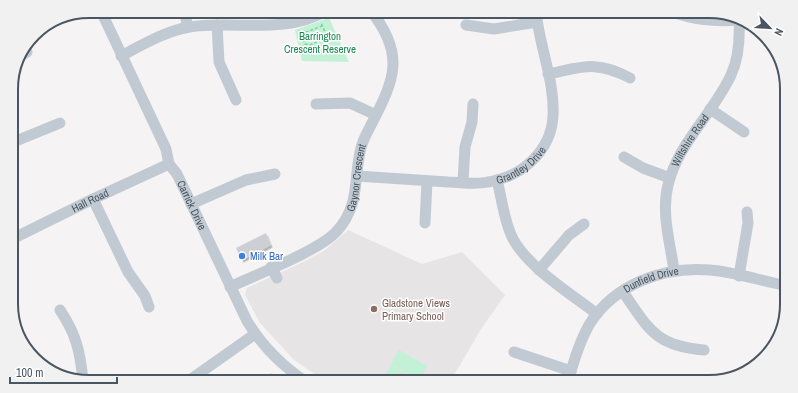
<svg xmlns="http://www.w3.org/2000/svg" width="798" height="393" font-family="'Archivo Narrow',sans-serif">
	<defs>
		<filter id="shadow"><feDropShadow dx="1.5" dy="2.5" stdDeviation="0" flood-color="#0004"/></filter>
	</defs>
	<rect width="100%" height="100%" fill="#f5f3f3"/>
	<!-- education -->
	<polygon fill="#e6e4e5" points="348,230 422,264 462,252 505,295 481,329 450,382 326,382 294,360 260,323 245,295 247,288 303,262 324,251"/>
	<!-- green -->
	<g fill="#c3f1d5">
		<polygon points="329,18 349,62 302,61 295,30"/>
		<polygon points="399,350 427,366 419,380 391,364"/>
		<polygon points="391,365 419,381 418,382 388,382 383,379"/>
		<polygon points="271,373 283,382 261,382"/>
	</g>
	<!-- building -->
	<polygon fill="#cdcfd5" filter="url(#shadow)" points="266,233 271,245 242,260 236,248"/>
	<g fill="none" stroke-linecap="round" stroke-linejoin="round">
		<!-- path -->
		<g stroke="#7ad0a6" stroke-width="1.5" stroke-dasharray="3 2" stroke-linecap="butt">
			<polyline points="299,30 305,44 310,45 326,38 326,34 321,23"/>
			<polyline points="301,34 322,26"/>
		</g>
		<!-- minor -->
		<g stroke="#c1cad2" stroke-width="11">
			<path id="s1" d="M101 11 166 149 169 164 177 174 247 321C262 346 282 366 306 382"/>
			<polyline points="184,11 188,27"/>
			<path d="M670 11C694 20 714 22 739 20"/>
			<polyline points="217,25 219,62 236,100"/>
			<polyline points="466,25 494,29 537,22"/>
			<polyline points="19,56 27,52"/>
			<path d="M121 56C142 45 166 31 189 27 232 20 286 35 325 11"/>
			<path d="M548 74C583 67 596 60 630 78"/>
			<polyline points="316,104 350,103 376,115"/>
			<polyline points="710,109 744,132"/>
			<polyline points="11,143 60,123"/>
			<polyline points="624,157 643,168 670,178"/>
			<path id="s2" d="M357 176C387 178 418 180 448 182 461 182 475 185 488 182 521 177 551 152 553 116 555 81 539 46 536 11"/>
			<path d="M497 180C502 199 504 222 513 239 529 268 571 294 597 314"/>
			<polyline points="463,182 465,147 472,122 473,104"/>
			<polyline points="93,199 128,272 145,296 149,307"/>
			<polyline points="191,204 246,180 275,174"/>
			<polyline points="425,223 427,181"/>
			<path id="s3" d="M12 239 93 199 169 164"/>
			<polyline points="271,267 277,278"/>
			<polyline points="539,270 569,235 584,224"/>
			<path id="s4" d="M674 270C670 243 661 212 668 185 678 143 713 114 731 75 739 58 740 37 739 18"/>
			<polyline points="739,276 748,223 747,212"/>
			<path id="s5" d="M230 287C257 274 319 251 337 231 361 204 353 178 361 148 363 139 368 131 372 123 395 79 405 54 371 11"/>
			<path d="M623 292C649 329 655 346 704 350"/>
			<path d="M60 310C76 334 80 351 83 380"/>
			<polyline points="514,352 571,371"/>
			<polyline points="187,382 255,334"/>
			<path id="s6" d="M568 382C573 363 579 343 589 325 614 284 664 266 710 270 735 272 762 281 787 286"/>
		</g>
	</g>
	<!-- markers -->
	<circle fill="#3f7fe0" stroke="#fff" stroke-width="1.5" cx="242" cy="256" r="4"/>
	<circle fill="#8d6e63" stroke="#fff" stroke-width="1.5" cx="374" cy="309" r="4"/>
	<g text-anchor="middle" dominant-baseline="central" stroke-width="3" stroke-linejoin="round" paint-order="stroke">
		<!-- park labels -->
		<g font-size="11" fill="#17864f" stroke="#fff">
			<text x="320" y="36">Barrington<tspan x="320" dy="13">Crescent Reserve</tspan></text>
		</g>
		<!-- street labels -->
		<g font-size="11" fill="#4a5661" stroke="#fff">
			<text stroke="none"><textPath href="#s4" startOffset="136">Wiltshire Road</textPath></text>
			<text stroke="none"><textPath href="#s2" startOffset="169">Grantley Drive</textPath></text>
			<text stroke="none"><textPath href="#s5" startOffset="179">Gaynor Crescent</textPath></text>
			<text stroke="none"><textPath href="#s3" startOffset="87">Hall Road</textPath></text>
			<text stroke="none"><textPath href="#s1" startOffset="215">Carrick Drive</textPath></text>
			<text stroke="none"><textPath href="#s6" startOffset="140">Dunfield Drive</textPath></text>
		</g>
		<!-- shop labels -->
		<g font-size="11" fill="#366cbe" stroke="#fff" text-anchor="start">
			<text x="250" y="256">Milk Bar</text>
		</g>
		<!-- education labels -->
		<g font-size="11" fill="#785e54" stroke="#fff" text-anchor="start">
			<text x="382" y="303">Gladstone Views<tspan x="382" dy="13">Primary School</tspan></text>
		</g>
	</g>
	<!-- crop -->
	<path d="M0 0H798V393H0ZM89 18H709A71 71 0 0 1 780 89V304A71 71 0 0 1 709 375H89A71 71 0 0 1 18 304V89A71 71 0 0 1 89 18Z" fill="#f1f1f2" fill-rule="evenodd"/>
	<path fill="none" stroke="#4a5661" stroke-width="2" d="M89 18H709A71 71 0 0 1 780 89V304A71 71 0 0 1 709 375H89A71 71 0 0 1 18 304V89A71 71 0 0 1 89 18Z"/>
	<!-- north arrow -->
	<g transform="translate(770 28) rotate(115)" stroke="#ffffff" stroke-width="3" paint-order="stroke">
	<path d="M0-3L7 15L0 10L-7 15Z" fill="#4a5661"/>
	<text y="-6" font-size="11" font-weight="bold" text-anchor="middle" fill="#4a5661">N</text>
	</g>
	<!-- scale -->
	<path d="M10 377v6h107v-6" fill="none" stroke="#4a5661" stroke-width="2"/>
	<text x="16" y="377" font-size="12" fill="#4a5661" stroke="#ffffff" stroke-width="3" paint-order="stroke">100 m</text>
</svg>
